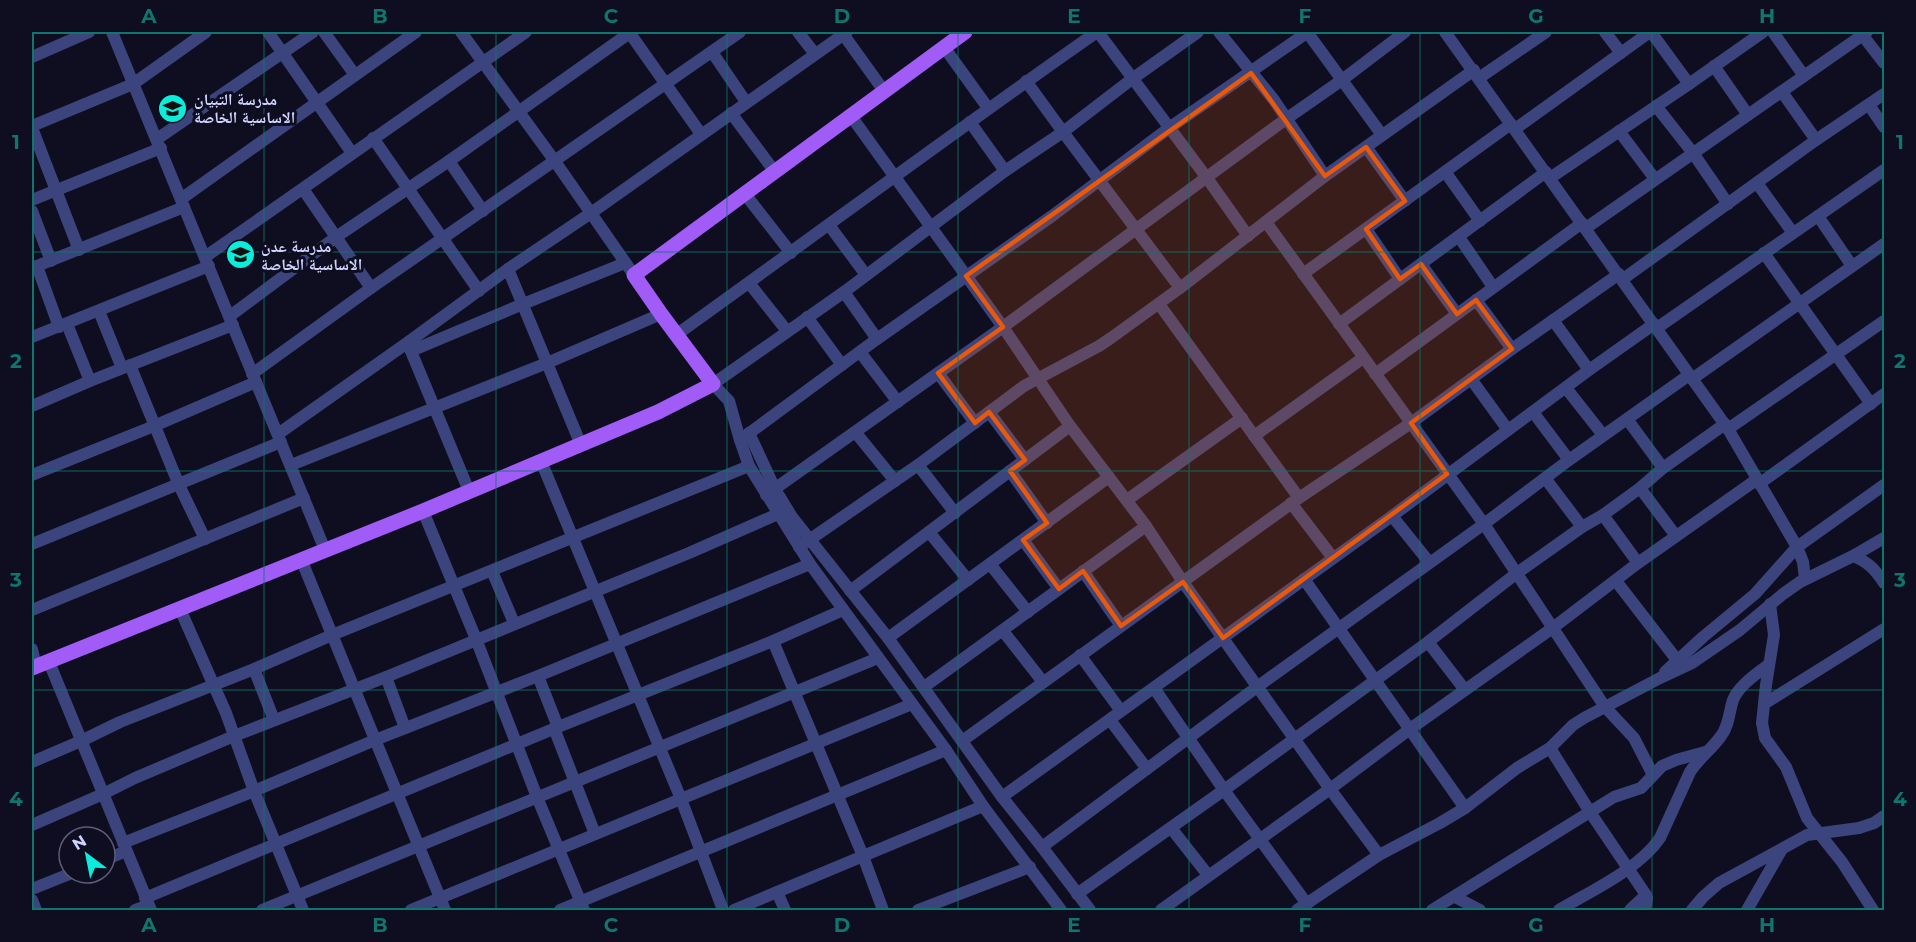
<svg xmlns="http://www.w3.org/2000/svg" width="1916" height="942" font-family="Montserrat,'Noto Naskh Arabic',sans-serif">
	<rect width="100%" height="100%" fill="#0e0e20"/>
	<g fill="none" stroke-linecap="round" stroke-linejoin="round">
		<!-- minor -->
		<g stroke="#3b447c" stroke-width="12">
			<polyline points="112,32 325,550"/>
			<polyline points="268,32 352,153"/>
			<polyline points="324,32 355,75"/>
			<polyline points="461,32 554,160 634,275"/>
			<polyline points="629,32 701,134"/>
			<polyline points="798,32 815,54"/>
			<polyline points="1098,32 1207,178 1248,236"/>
			<polyline points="1219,32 1274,100 1325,176"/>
			<polyline points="1307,32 1382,135"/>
			<polyline points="1445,32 1728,429 1797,547 1803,562 1805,579"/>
			<polyline points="1605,32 1621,53"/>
			<polyline points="1651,32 1689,84"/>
			<polyline points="1773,32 1804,76"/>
			<polyline points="1860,32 1884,63"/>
			<polyline points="843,34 884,91"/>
			<polyline points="944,47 988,108"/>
			<polyline points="712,52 746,102"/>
			<polyline points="32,57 89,32"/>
			<polyline points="1714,66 1748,115"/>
			<polyline points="1479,78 1546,32"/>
			<polyline points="1026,81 1063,132 1180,288"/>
			<polyline points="1782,92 1816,140"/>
			<polyline points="1869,105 1884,127"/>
			<polyline points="1656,106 1693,153 1728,204"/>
			<polyline points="731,113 775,172"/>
			<polyline points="851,116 1003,327 1070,426 1146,526 1183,582 1330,789 1379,855"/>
			<polyline points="970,122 1005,171"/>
			<polyline points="32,126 133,84 206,32"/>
			<polyline points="32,128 79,250"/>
			<polyline points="1515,129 1650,32"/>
			<polyline points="1619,131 1655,179"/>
			<polyline points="373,138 479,291"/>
			<polyline points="157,139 313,32"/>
			<polyline points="1366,147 1405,201"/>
			<polyline points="449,161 483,211"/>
			<polyline points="1446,173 1480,221"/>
			<polyline points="1550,178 1689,84 1763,32"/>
			<polyline points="1757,183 1793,233"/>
			<polyline points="303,189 371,288"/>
			<polyline points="745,194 791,253"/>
			<polyline points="181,199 416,32"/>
			<polyline points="32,200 161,148"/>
			<polyline points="32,211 51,261"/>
			<polyline points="1818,216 1852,266"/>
			<polyline points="1266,222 1484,524 1605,707 1634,738 1653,775"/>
			<polyline points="829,225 866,275"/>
			<polyline points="1586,228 1867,32"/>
			<polyline points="1366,229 1400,279"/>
			<polyline points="1459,237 1493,287"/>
			<polyline points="1764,253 1871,404"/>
			<polyline points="205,257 526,32"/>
			<polyline points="1421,264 1457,314"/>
			<polyline points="37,266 59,327"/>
			<polyline points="32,268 184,207"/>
			<polyline points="508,269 581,445"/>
			<polyline points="1303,274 1511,124"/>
			<polyline points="1623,279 1816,140 1884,94"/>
			<polyline points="749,283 787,331"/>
			<polyline points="844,292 877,339"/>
			<polyline points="1476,300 1512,349"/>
			<polyline points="1159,304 1299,498"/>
			<polyline points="99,311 122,368"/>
			<polyline points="230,316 336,237 449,161 631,32"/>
			<polyline points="807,317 842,365"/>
			<polyline points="1553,320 1589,370"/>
			<polyline points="67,324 90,381"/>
			<polyline points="1339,324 1546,172"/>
			<polyline points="1657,328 1884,170"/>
			<path d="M676 335C817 234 955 131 1097 32"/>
			<polyline points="32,337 209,266"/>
			<polyline points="408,344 469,491"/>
			<polyline points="411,351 523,304 625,263"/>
			<polyline points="860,352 898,402"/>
			<polyline points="130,365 179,485 205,539"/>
			<polyline points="938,373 975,423"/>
			<polyline points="252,374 371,288 740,32"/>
			<polyline points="1375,374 1582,223"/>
			<polyline points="1471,379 1508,430"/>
			<polyline points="1692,379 1884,244"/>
			<polyline points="1566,388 1603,435"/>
			<polyline points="32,406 90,381 233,325"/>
			<polyline points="989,412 1025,460"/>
			<polyline points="1533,412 1569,460"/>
			<polyline points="1627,419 1663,468"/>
			<polyline points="1728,429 1884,321"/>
			<polyline points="749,433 775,489 792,517 888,638 1002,797 1042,847 1090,910"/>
			<polyline points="856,433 895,481"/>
			<polyline points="278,434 407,343 508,269 591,213 847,32"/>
			<polyline points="1254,436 1363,358"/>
			<polyline points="740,440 877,339 1052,216 1169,128 1308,32"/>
			<polyline points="541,461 681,799 723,910"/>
			<polyline points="291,465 547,363 661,314"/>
			<polyline points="918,465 955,513"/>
			<polyline points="1010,471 1047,523"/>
			<polyline points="32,475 154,426 256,382"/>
			<polyline points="1545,478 1582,527"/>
			<polyline points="1759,484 1884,394"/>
			<polyline points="1640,488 1676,536"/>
			<polyline points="766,495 1003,327 1286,119 1342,80 1405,32"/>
			<polyline points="1127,500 1242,418"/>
			<polyline points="1291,503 1333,558"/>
			<polyline points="423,511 476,639 537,797 584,910"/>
			<polyline points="1603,515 1638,563"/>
			<polyline points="1392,516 1429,562"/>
			<polyline points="929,532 968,580"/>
			<polyline points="1023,540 1059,589"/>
			<polyline points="32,544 281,442"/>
			<polyline points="799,547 918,465 1024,386 1099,346 1111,338 1180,288 1325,176 1474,70"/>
			<path d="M1853 556C1868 562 1875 569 1884 583"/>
			<polyline points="301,559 445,910"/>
			<polyline points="990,564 1028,612"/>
			<polyline points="492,571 514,623"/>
			<polyline points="1083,571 1121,626"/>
			<polyline points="1304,579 1465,808"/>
			<polyline points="1616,581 1677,660"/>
			<polyline points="850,591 1070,426"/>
			<polyline points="1770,604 1774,635 1766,685 1762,723 1765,738 1786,767 1807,818 1842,862 1873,910"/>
			<polyline points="180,609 226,713 254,791 303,910"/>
			<polyline points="32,610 304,498"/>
			<polyline points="1003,631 1043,682"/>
			<polyline points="888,638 1109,477"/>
			<polyline points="773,641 863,856 883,910"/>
			<polyline points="1428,642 1465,690"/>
			<polyline points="32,649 36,667"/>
			<polyline points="1080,655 1121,711"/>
			<polyline points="49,662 151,910"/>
			<polyline points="254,669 274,720"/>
			<polyline points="1665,672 1703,637 1755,594 1797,547 1884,485"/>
			<polyline points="538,676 558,727"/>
			<polyline points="386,677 405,728"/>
			<polyline points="924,687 1146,526"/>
			<polyline points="1154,688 1224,790 1307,904"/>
			<polyline points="1764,704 1884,629"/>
			<polyline points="1110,720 1147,769"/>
			<polyline points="554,728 595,834"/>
			<polyline points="962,741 1299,498 1411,423 1512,349 1619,274"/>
			<polyline points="1550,748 1590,812 1644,892 1647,898 1645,910"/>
			<polyline points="32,762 81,741 120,722 254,669 332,635 749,466"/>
			<polyline points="1002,797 1392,516 1589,370 1654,324"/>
			<polyline points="32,825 103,794 135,778 234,736 386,677 689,553 778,514"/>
			<polyline points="1171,828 1208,875"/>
			<polyline points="123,843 254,791 375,740 538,676 810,564"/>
			<polyline points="1042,847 1257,687 1484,524 1569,460 1689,375"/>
			<polyline points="105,860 126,851"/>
			<polyline points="32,889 72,873"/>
			<polyline points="777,892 785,910"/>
			<polyline points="1077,894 1224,790 1428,642 1517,573 1582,527 1603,515 1640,488 1663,468 1725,424"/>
			<polyline points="1455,897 1480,910"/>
			<polyline points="145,898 558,727 773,641 843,610"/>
			<polyline points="32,900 36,910"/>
			<polyline points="135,910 148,905"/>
			<polyline points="262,910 878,658"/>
			<polyline points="411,910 912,704"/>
			<polyline points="560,910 946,750"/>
			<polyline points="734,910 983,806"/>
			<polyline points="918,910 1030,867"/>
			<polyline points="1061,910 983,806 946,750 810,564 749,466 740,440 729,401 713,384 844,292 1005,171 1063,132 1132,79 1198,32"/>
			<polyline points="1161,910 1330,789 1410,729 1554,627 1638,563 1756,480"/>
			<polyline points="1297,910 1379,855 1440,823 1465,808 1517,768 1550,748 1573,725 1584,718 1660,678 1692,663 1740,630 1783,594 1800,582 1853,556 1884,538"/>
			<polyline points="1432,910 1614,797 1641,788 1662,766 1676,760 1705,752"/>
			<path d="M1559 910C1591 891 1639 869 1660 838L1690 772C1699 758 1712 749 1721 736 1729 726 1729 712 1733 700 1739 685 1757 674 1769 664"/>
			<polyline points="1630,910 1646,895"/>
			<polyline points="1692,910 1703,897 1719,883 1807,835 1859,828 1874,823 1884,816"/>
			<polyline points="1747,910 1782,849"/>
		</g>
		<!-- major -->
		<polyline stroke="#a15bf7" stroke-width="15" points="32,668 423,511 658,412 713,384 661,314 634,275 965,32"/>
	</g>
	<!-- marked area -->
	<path fill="#e8590c" fill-opacity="0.2" stroke="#e8590c" stroke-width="4.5" stroke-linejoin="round" d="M1251 73 1325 176 1366 147 1405 201 1366 229 1400 279 1421 264 1457 314 1476 300 1512 349 1411 423 1447 474 1223 638 1183 582 1121 626 1083 571 1059 589 1023 540 1047 523 1010 471 1025 460 989 412 975 423 938 373 1003 327 966 276Z"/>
	<!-- grid -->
	<path fill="none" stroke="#0f766e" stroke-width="1.5" stroke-opacity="0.55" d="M264 32V910M496 32V910M727 32V910M958 32V910M1189 32V910M1420 32V910M1652 32V910M32 252H1884M32 471H1884M32 690H1884"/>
	<!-- icons -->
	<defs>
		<symbol id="school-disc" viewBox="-11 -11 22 22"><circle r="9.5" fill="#0cecda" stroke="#0e0e20"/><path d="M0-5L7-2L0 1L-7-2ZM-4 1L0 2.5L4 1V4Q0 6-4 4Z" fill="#111"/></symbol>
	</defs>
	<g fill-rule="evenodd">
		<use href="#school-disc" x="156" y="92" width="33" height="33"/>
		<use href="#school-disc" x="224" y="238" width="33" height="33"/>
	</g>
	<g text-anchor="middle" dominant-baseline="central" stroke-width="6" stroke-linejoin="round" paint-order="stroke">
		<!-- poi labels -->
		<g font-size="16" font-weight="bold" fill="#cfd2fd" stroke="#0e0e20" text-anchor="start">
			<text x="194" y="99">مدرسة التبيان<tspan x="194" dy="18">الاساسية الخاصة</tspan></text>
			<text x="261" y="246">مدرسة عدن<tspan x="261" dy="18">الاساسية الخاصة</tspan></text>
		</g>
	</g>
	<!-- border -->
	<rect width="1916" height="942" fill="none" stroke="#0e0e20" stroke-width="66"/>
	<!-- north arrow -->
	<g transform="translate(87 855) rotate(328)"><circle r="28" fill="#0e0e20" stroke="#5b5c78" stroke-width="1.5"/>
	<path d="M0-4.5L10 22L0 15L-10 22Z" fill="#0cecda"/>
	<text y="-9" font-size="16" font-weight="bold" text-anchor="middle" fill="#cfd2fd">N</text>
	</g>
	<rect x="33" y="33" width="1850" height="876" fill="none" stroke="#0f766e" stroke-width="2"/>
	<g font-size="20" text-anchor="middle" font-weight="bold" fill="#0f766e">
		<text x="149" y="23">A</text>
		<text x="380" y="23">B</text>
		<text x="611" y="23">C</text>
		<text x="842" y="23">D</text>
		<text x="1074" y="23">E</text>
		<text x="1305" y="23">F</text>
		<text x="1536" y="23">G</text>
		<text x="1767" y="23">H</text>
		<text x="16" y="149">1</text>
		<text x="1900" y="149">1</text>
		<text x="16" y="368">2</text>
		<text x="1900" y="368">2</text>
		<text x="16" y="587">3</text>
		<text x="1900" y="587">3</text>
		<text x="16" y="806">4</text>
		<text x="1900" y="806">4</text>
		<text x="149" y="932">A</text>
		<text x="380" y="932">B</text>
		<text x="611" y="932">C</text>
		<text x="842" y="932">D</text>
		<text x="1074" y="932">E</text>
		<text x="1305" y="932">F</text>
		<text x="1536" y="932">G</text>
		<text x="1767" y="932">H</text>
	</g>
</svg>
